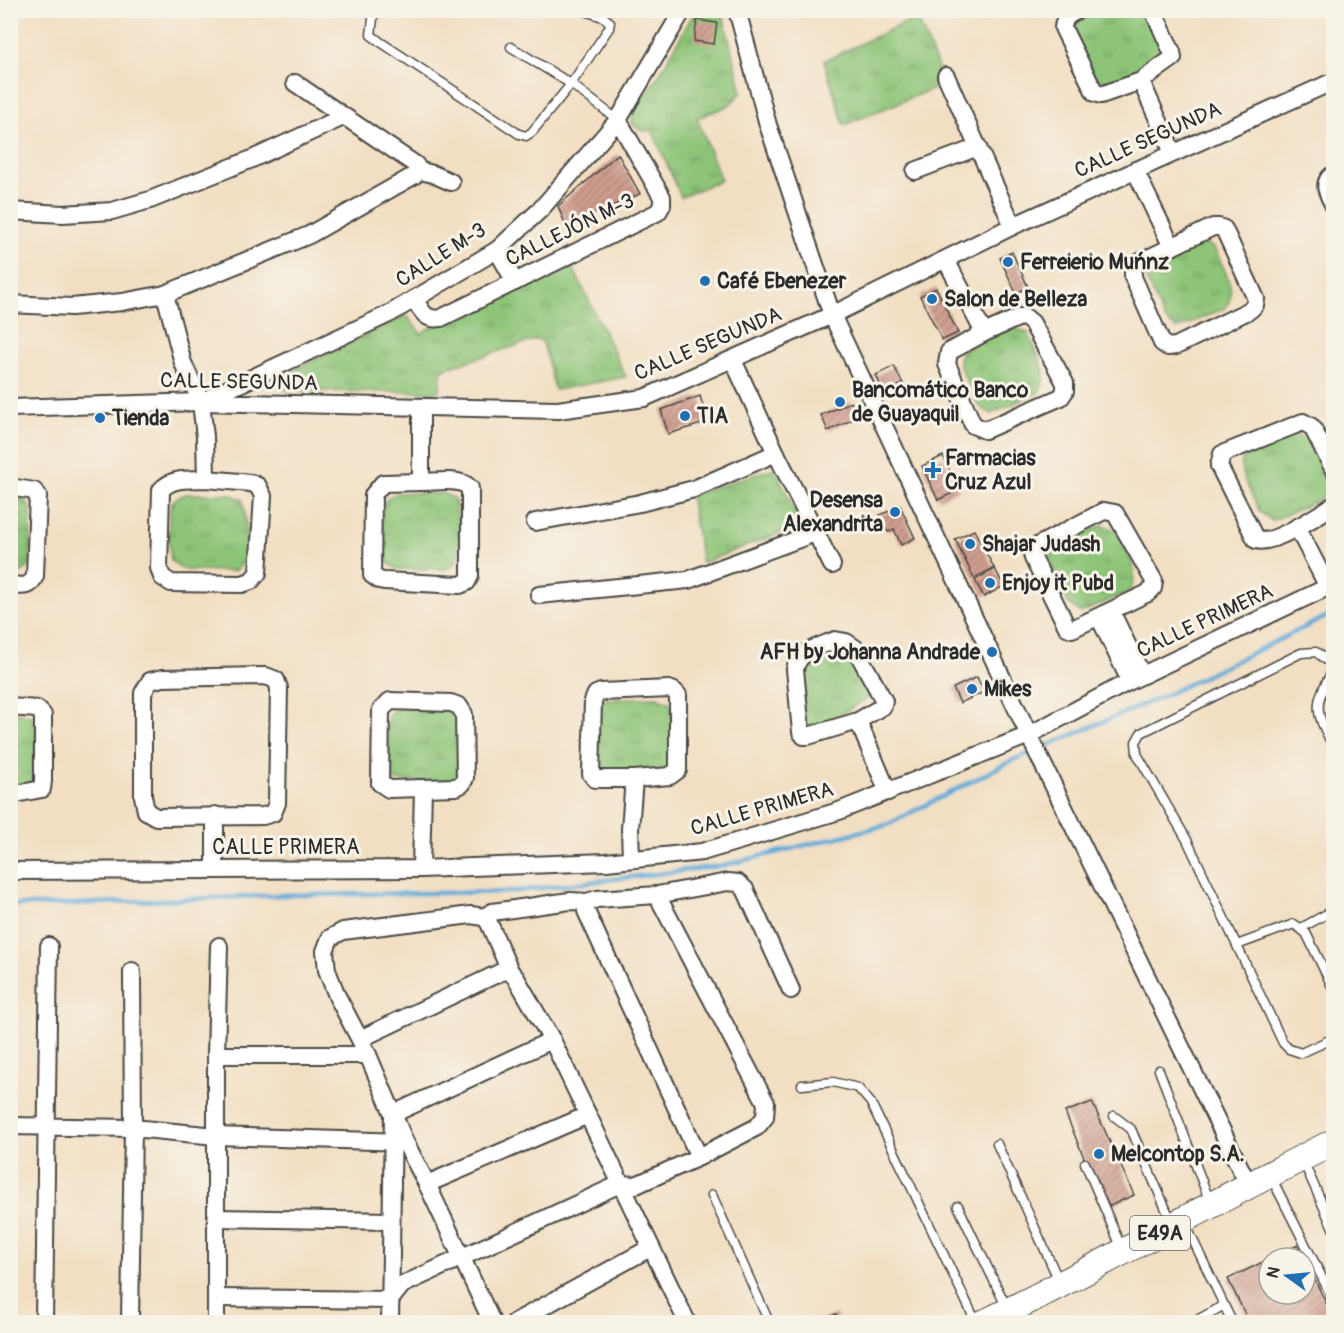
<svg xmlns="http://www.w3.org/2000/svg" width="1344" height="1333" font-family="Pangolin,sans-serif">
	<defs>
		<pattern id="grass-tufts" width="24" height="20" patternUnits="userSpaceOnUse" patternTransform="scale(1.5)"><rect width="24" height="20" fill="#8dc477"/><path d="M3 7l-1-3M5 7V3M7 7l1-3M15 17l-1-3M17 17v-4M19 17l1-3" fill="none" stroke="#739f62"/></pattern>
		<pattern id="building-hatch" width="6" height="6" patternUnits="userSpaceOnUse" patternTransform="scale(1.5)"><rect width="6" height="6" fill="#d09e8f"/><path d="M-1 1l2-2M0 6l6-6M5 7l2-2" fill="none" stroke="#a98175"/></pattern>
	</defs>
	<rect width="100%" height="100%" fill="#f7f3e8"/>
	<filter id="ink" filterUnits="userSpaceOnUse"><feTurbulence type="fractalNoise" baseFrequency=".0167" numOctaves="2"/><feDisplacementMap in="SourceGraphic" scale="12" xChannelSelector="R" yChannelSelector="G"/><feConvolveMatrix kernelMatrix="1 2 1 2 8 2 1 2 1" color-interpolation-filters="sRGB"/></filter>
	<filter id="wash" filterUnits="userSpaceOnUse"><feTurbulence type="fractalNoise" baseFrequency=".008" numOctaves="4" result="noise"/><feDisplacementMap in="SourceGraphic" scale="24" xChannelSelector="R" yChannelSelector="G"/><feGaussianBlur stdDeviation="1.35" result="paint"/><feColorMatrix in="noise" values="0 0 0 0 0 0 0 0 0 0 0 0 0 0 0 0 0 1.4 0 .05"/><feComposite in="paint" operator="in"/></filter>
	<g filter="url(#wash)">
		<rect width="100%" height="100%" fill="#f2dfc3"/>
		<!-- grass -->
		<g fill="url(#grass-tufts)" stroke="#5c7851" stroke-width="1.5">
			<path d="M695 11H722L742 92 728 106 697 118 721 180 681 197 652 130C643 132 638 130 632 123L633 113 659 75Z"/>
			<path d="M1097 11H1146C1150 21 1159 35 1161 47 1163 64 1126 76 1113 82L1106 84C1102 82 1097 79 1094 75 1089 68 1073 35 1075 27 1076 17 1089 14 1097 11Z"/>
			<polygon points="917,17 945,84 844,125 824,61"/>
			<path d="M1198 241 1214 248C1222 266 1240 292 1225 308L1177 329 1165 320 1147 281 1146 273 1150 265Z"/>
			<polygon points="568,264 572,266 626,377 555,390 543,342 537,339 444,369 441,373 440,390 435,392 289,391 281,389 278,385 280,378 289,372 404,316 408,317 421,334 426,330"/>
			<path d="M1011 327 1028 333C1035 351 1053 377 1038 393L991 414 979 406 960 367 959 358 963 350Z"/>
			<path d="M1292 433 1309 440C1316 458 1335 484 1319 500L1272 521 1260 512 1242 474 1241 465 1244 457Z"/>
			<polygon points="775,468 801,525 702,563 690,495"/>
			<path d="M399 493H442L454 498C458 507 461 551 457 560 455 565 451 567 446 569H398L392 566 383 559C382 547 379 509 386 500 389 496 394 494 399 493Z"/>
			<path d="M186 494H229L242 499C246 510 249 551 244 561 242 566 239 568 234 571L186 570 180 568 171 560C169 549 167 510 173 501 176 497 182 496 186 494Z"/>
			<path d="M11 497C22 497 27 500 31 510L30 566 20 573H11Z"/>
			<path d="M1102 525 1118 531C1125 549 1144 576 1128 592L1081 613 1069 604 1051 565 1050 557 1053 548Z"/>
			<polygon points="828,648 846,648 871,696 819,728 811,727 806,724 800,662"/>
			<polygon points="657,697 669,702 673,710 671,765 667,770 613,772 607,770 598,762 600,704 606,699"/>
			<polygon points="401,707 445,707 457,713 461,771 455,781 395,781 386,773 388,715 394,710"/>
			<polygon points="11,711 32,716 36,724 36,775 30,785 11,787"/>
		</g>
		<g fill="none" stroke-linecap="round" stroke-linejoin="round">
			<!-- stream -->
			<polyline stroke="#61abd9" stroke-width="4.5" points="10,905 49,905 283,895 508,892 721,866 887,825 1013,760 1166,695 1334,613"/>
		</g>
		<g id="blocks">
			<!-- building -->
			<g fill="url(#building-hatch)">
				<polygon points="697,20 717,23 714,44 694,41"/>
				<polygon points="618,154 640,194 566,226 558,206"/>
				<polygon points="1012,252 1028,287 1016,293 1000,258"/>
				<polygon points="936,288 958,333 942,340 920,296"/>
				<polygon points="894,366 903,384 884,393 876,375"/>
				<polygon points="700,396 708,422 668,434 661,410"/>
				<polygon points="851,402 858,417 828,431 821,415"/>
				<polygon points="943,456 959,490 938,500 922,466"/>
				<polygon points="900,506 915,538 901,545 894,529 888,532 880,515"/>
				<polygon points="974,530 994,568 974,578 955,539"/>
				<polygon points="995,569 1004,586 984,597 975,580"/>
				<polygon points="977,677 984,692 960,703 953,688"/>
				<polygon points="1092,1102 1134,1195 1105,1208 1065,1112"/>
				<polygon points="1298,1245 1304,1258 1271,1258"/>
				<polygon points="1269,1259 1269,1294 1305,1294 1305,1260 1334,1319 1334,1322 1249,1322 1228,1279"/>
				<polygon points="836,1314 839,1322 816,1322"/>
			</g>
		</g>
	</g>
	<g filter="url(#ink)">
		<use href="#blocks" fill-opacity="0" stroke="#494642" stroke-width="1.5"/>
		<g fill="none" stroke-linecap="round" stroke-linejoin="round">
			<defs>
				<g id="service">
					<polyline points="374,10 371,35 379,41 519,134 526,136 532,132 571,84 609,28 610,22 603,17 582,10"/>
					<polyline points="511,47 571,84 618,120"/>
					<polyline points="1334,666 1316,652 1301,653 1141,733 1136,742 1137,754 1187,840 1283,1043 1289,1049 1301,1053 1334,1038"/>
					<path d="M1334 668C1313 706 1314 709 1334 748"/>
					<polyline points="1301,928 1334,910"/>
					<polyline points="1237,945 1294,924 1306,933 1334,990"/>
					<polyline points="1159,1070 1210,1202"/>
					<polyline points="802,1085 833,1082 858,1088 871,1103 976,1322"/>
					<polyline points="1114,1116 1131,1129 1172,1223"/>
					<polyline points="997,1144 1059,1281"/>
					<polyline points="1303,1161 1334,1230"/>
					<polyline points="1085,1163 1122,1249"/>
					<polyline points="1271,1177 1334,1301"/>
					<polyline points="712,1195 769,1322"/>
					<polyline points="958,1206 1007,1308"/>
					<polyline points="1184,1221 1232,1322"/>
					<polyline points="1193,1322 1223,1306"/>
				</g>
				<g id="minor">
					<polyline points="737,10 768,125 832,315 1036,750 1248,1184"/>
					<path d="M1078 10C1068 15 1064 17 1063 28L1095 93 1101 95 1141 81 1173 58 1172 52 1153 10"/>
					<polyline points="946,76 1013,226"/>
					<polyline points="1141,81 1173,153"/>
					<polyline points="295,83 416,165 417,170 433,174 451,182"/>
					<polyline points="1135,170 1172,247"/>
					<polyline points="915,171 978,147"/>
					<path d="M1334 174C1320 183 1328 194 1334 206"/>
					<polyline points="10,211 63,214 112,211 150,200 252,159 343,117"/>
					<polygon points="1213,227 1219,227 1224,229 1256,299 1255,305 1250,310 1176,346 1168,347 1162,343 1133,277 1133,270 1136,264"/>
					<polyline points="497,250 515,282"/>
					<polyline points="946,260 984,333"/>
					<polyline points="165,294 183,363 201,402 205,437 206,479"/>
					<path d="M414 299C422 311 425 321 441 318L658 212 662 205V197L618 120"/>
					<polyline points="10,304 72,307 122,302 165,294 309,235 415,175 417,170"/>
					<polygon points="1020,317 1026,318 1032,323 1065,383 1065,391 1061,397 985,430 973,425 947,364 949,352 984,333"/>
					<polyline points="733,360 776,453 832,565"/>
					<polyline points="207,399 389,314 497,250 540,210 618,120 683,10"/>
					<polyline points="10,408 201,402 558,410 644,398 832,315 1013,226 1334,81"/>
					<path d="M1334 470 1312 427 1303 422 1222 454 1219 466 1256 540C1273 546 1318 515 1334 505"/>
					<path d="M206 479 251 483 258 486 263 496 258 573 251 581 242 584 171 583 162 577 159 568 161 490C173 477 189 480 206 479Z"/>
					<path d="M421 482C435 482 460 477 470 488V576L467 582 460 585 384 581 379 580 372 575 373 495 383 483Z"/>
					<polyline points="421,482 421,408"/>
					<path d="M10 487 34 491 38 495 35 576C30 588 22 586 10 585"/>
					<polygon points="1104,511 1115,513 1154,581 1153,588 1148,593 1072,629 1067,627 1033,558 1032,552 1035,547"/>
					<polyline points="535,522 640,503 694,489 776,453"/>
					<polyline points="1297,527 1328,587"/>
					<polyline points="539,595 688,580 815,533"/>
					<polyline points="1111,611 1142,675"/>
					<polyline points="1099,617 1130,681"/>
					<path d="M835 640 846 642 855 648 884 701 883 706 858 721 808 736H804L801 732 795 669C798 651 819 647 835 640Z"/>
					<polygon points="266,676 276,680 279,688 277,803 273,813 263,816 156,817 146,811 143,796 143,693 150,681 163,678"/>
					<polygon points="669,689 674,691 678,695 678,770 670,776 634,779 595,779 591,774 593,701 596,694 601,692"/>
					<polygon points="390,701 451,703 459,706 464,714 465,778 462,784 456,787 389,789 380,783 381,710"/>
					<polyline points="10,707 37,709 43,715 43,781 42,789 10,795"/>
					<polyline points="858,721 888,792"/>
					<polyline points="631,859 630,829 634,779"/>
					<polyline points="215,869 215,815"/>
					<polyline points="421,869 423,789"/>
					<polyline points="10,871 421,869 606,862 702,852 839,811 1029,735 1130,681 1334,584"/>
					<polyline points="587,902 586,911 699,1157"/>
					<polyline points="484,917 492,912 570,901 587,902 597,899 657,895 728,882 738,883 745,889 791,990"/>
					<polyline points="360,1039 501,972 510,971"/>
					<polyline points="216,1055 368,1055"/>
					<polyline points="10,1126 133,1128 216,1136 405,1142"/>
					<polyline points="427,1184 588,1115"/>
					<polyline points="216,1218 390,1221"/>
					<polyline points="216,1298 390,1300 402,1285 620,1184 636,1185 699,1157 757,1127 765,1117 766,1103 657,895"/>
					<polyline points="44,1322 49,946"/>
					<polyline points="130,1322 133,1128 132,971"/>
					<polyline points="216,1322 216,1055 219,946"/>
					<polyline points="390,1322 393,1114 552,1040"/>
					<polyline points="492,1322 427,1184 405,1142 368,1055 337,996 327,970 325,951 330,938 343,931 471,915 484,917 489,923 510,971 516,978 552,1040 687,1322"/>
					<polyline points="515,1322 650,1248"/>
				</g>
				<path id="primary" d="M986 1322C1103 1265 1216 1200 1334 1142"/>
			</defs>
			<!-- service casing -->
			<use href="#service" stroke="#494642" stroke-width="11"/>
			<!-- minor casing -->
			<use href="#minor" stroke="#494642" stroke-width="20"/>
			<!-- primary casing -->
			<use href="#primary" stroke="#494642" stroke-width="28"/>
			<!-- service -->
			<use href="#service" stroke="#fff" stroke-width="8"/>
			<!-- minor -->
			<use href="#minor" stroke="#fff" stroke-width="16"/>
			<!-- primary -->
			<use href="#primary" stroke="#fff" stroke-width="26"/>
		</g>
	</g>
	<!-- markers -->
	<g fill="#1f6fb2" stroke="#f7f3e8" stroke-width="2">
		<circle cx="1008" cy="262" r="6"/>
		<circle cx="705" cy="281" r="6"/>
		<circle cx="932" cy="299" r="6"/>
		<circle cx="840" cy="402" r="6"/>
		<circle cx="685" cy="416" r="6"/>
		<circle cx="100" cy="418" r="6"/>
		<path d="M930 461h6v6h6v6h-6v6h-6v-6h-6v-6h6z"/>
		<circle cx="895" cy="512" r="6"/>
		<circle cx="970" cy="544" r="6"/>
		<circle cx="990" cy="583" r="6"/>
		<circle cx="992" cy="652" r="6"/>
		<circle cx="972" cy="689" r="6"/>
		<circle cx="1099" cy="1154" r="6"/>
	</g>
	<g text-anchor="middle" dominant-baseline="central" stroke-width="6" stroke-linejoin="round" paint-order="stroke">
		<!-- shield labels -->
		<rect fill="#f7f3e8" stroke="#686764" stroke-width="1.5" x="1130" y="1216" width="60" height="34" rx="4.5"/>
		<g font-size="20" font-weight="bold" fill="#2b2b2b">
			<text x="1160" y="1233">E49A</text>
		</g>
		<!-- street labels -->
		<g font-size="21" fill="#2b2b2b" stroke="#f7f3e8">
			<text transform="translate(1148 140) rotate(-24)">CALLE SEGUNDA</text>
			<text transform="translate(570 230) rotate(-26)">CALLEJÓN M-3</text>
			<text transform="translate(441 255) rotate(-32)">CALLE M-3</text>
			<text transform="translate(708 344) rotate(-23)">CALLE SEGUNDA</text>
			<text transform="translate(239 382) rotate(1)">CALLE SEGUNDA</text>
			<text transform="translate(1205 621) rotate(-25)">CALLE PRIMERA</text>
			<text transform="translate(762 809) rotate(-16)">CALLE PRIMERA</text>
			<text x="286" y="847">CALLE PRIMERA</text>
		</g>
		<!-- poi labels -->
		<g font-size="21" font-weight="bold" fill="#2b2b2b" stroke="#f7f3e8" text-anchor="start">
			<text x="1020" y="262">Ferreierio Muńnz</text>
			<text x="717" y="281">Café Ebenezer</text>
			<text x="944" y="299">Salon de Belleza</text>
			<text x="852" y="390">Bancomático Banco<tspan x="852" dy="24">de Guayaquil</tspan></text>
			<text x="697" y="416">TIA</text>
			<text x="112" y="418">Tienda</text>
			<text x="945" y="458">Farmacias<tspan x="945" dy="24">Cruz Azul</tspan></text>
			<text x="883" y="500" text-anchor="end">Desensa<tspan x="883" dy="24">Alexandrita</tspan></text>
			<text x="982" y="544">Shajar Judash</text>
			<text x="1002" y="583">Enjoy it Pubd</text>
			<text x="980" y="652" text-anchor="end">AFH by Johanna Andrade</text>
			<text x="984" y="689">Mikes</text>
			<text x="1111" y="1154">Melcontop S.A.</text>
		</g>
	</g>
	<!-- margin -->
	<rect width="1344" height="1333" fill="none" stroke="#f7f3e8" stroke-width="36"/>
	<!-- north arrow -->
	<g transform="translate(1287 1276) rotate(285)"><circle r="28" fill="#f7f3e8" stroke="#a5a39c" stroke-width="1.5"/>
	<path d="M0-4.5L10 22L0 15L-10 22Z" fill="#1f6fb2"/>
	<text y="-9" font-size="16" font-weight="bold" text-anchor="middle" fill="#2b2b2b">N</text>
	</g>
</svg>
